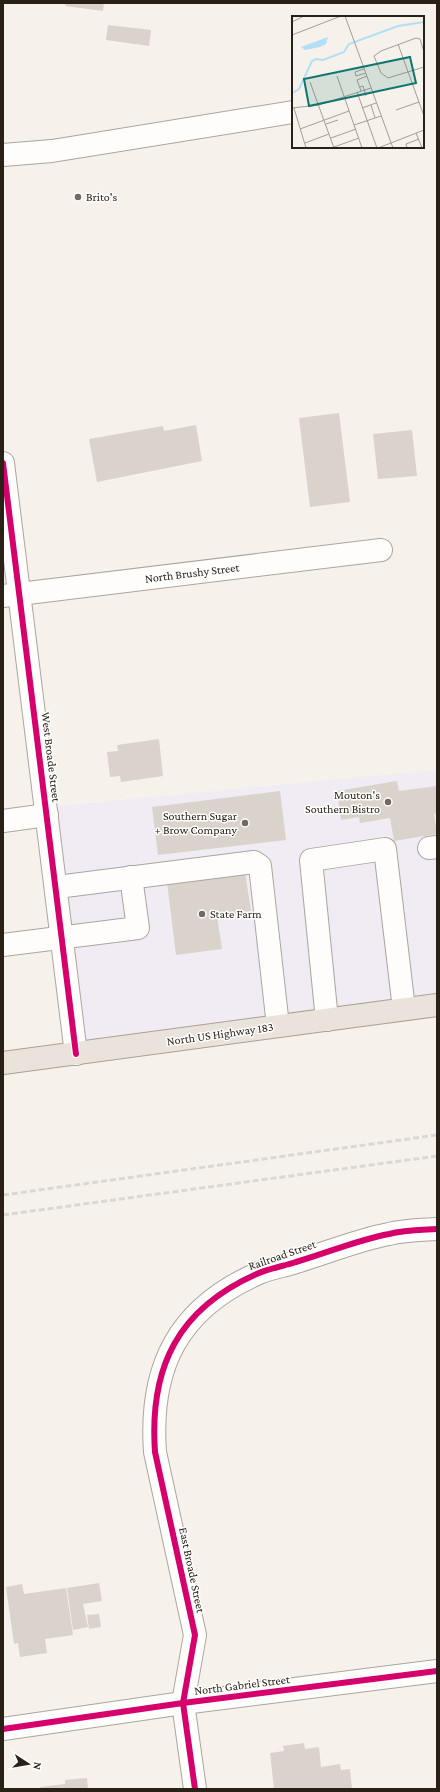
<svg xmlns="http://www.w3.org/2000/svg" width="440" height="1792" font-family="'Crimson Pro',serif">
	<rect width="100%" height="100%" fill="#f7f1eb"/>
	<!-- commercial -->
	<polygon fill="#f1ebf4" points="437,770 437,1005 76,1054 46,807"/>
	<!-- building -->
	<g fill="#dad3cb">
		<polygon points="66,3 104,3 103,11 65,6"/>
		<polygon points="108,25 151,30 149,46 106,40"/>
		<polygon points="339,413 350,502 310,507 299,418"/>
		<polygon points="196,425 202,461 97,482 89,439 163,426 164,431"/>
		<polygon points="412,430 417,476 378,479 373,434"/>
		<polygon points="159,739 163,776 121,782 120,776 110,777 107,752 118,751 117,745"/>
		<polygon points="397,781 399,791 437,786 437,813 434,814 437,834 394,841 390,818 360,823 359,817 341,820 337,791"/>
		<polygon points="280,791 286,840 158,855 152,807"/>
		<polygon points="245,872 251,911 217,916 222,949 176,955 167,882"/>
		<polygon points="99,1583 102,1601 83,1604 88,1627 73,1630 67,1588"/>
		<polygon points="22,1584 24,1594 66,1588 73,1635 45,1639 47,1653 20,1657 18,1643 14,1644 6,1587"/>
		<polygon points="99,1614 101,1627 89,1629 87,1615"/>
		<polygon points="304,1743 305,1749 319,1747 321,1767 340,1764 341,1770 350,1769 352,1789 274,1789 270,1753 284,1751 283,1746"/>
		<polygon points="87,1778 88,1789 41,1789 40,1787 65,1784 65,1780"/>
	</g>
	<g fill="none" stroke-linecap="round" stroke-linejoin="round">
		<defs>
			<g id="minor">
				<polyline points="3,155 52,151 293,112"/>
				<polyline points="3,463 76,1054"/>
				<polyline points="3,596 381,550"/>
				<polyline points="3,821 47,815"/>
				<polyline points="429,848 437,847"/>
				<polyline points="57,887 254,862 260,866 278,1026"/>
				<polyline points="3,945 138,928 131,877"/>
				<polyline points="327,1020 311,860 385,849 404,1009"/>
				<polyline points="3,1729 183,1703 437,1671"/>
				<path d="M195 1789 183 1703 195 1635 155 1452C149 1367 178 1308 259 1273 271 1268 284 1266 296 1262 327 1253 357 1240 389 1234 404 1230 421 1230 437 1229"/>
			</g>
			<polyline id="major" points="3,1063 437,1005"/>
		</defs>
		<!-- minor casing -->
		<use href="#minor" stroke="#aca59d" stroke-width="24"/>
		<!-- major casing -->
		<use href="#major" stroke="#ada091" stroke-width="24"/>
		<!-- minor -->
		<use href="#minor" stroke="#fefdfc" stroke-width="22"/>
		<!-- major -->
		<use href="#major" stroke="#e9e3dc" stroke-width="22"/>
		<!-- rail -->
		<g stroke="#d9d8d6" stroke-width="3" stroke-dasharray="6 3" stroke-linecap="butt">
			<polyline points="3,1195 437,1135"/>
			<polyline points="3,1215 437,1156"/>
		</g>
		<defs>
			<g id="cycleway">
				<polyline points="3,463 76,1054"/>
				<polyline points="3,1729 183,1703 437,1671"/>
				<path d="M195 1789 183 1703 195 1635 155 1452C149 1367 178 1308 259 1273 271 1268 284 1266 296 1262 327 1253 357 1240 389 1234 404 1230 421 1230 437 1229"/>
			</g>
		</defs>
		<!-- cycleway casing -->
		<use href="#cycleway" stroke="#fff" stroke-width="8"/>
		<!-- cycleway -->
		<use href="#cycleway" stroke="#d6006c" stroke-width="6"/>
	</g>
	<!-- markers -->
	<g fill="#726a61" stroke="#fff" stroke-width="1.5">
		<circle cx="78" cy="197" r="4"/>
		<circle cx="388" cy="802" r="4"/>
		<circle cx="245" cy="823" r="4"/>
		<circle cx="202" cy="914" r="4"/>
	</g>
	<g text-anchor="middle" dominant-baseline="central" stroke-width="3" stroke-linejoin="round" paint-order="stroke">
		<!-- poi labels -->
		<g font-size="12" fill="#2a2116" stroke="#fff" text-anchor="start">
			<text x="86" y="197">Brito's</text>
			<text x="380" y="795" text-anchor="end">Mouton's<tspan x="380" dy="14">Southern Bistro</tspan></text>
			<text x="237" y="816" text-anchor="end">Southern Sugar<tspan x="237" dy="14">+ Brow Company</tspan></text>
			<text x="210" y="914">State Farm</text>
		</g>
		<!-- street labels -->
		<g font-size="12" fill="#2a2116" stroke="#fff">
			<text transform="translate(192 573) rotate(-7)">North Brushy Street</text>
			<text transform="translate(51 757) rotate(83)">West Broade Street</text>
			<text transform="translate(220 1034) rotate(-8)">North US Highway 183</text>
			<text transform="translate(282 1255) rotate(-19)">Railroad Street</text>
			<text transform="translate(192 1570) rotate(78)">East Broade Street</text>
			<text transform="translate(242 1685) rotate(-7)">North Gabriel Street</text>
		</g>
	</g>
	<!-- overview -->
	<g transform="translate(292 16)">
		<rect width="132" height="132" fill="#f7f1eb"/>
		<path d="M36 21 34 28 28 31 13 34 9 31Z" fill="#b1dff6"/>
		<path fill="none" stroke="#b1dff6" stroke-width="2" d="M0 77 7 73 20 45 24 43 31 44 52 36 57 28 106 10 132 6"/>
		<path fill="none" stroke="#a59e96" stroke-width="1" d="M53 0 101 132M0 6 12 0M0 19 49 0M106 28 132 100M132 36 128 23 124 22 89 35 82 40 89 57 96 62 132 51M72 53 63 56 64 60 74 57M45 60 70 132M18 66 42 132M68 71 71 70 74 80M69 75 65 64 75 60M65 76 85 132M79 89 83 102M0 92 27 89 79 72M2 92 14 132M70 92 84 87M104 94 127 86M34 108 46 104M62 109 89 100M8 113 57 95M124 117 130 132M39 122 64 113M13 127 37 118M99 127 132 114M42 131 67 122M86 132 99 127M115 132 114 128 127 123"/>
		<path fill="#0f766e" fill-opacity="0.15" stroke="#0f766e" stroke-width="2" d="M118 41 124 67 17 90 12 63Z"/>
		<rect width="132" height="132" fill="none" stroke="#2a2116" stroke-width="2"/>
	</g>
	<!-- border -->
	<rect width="440" height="1792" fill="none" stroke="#2a2116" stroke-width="8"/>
	<!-- north arrow -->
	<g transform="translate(28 1764) rotate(102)" stroke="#ffffff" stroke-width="3" paint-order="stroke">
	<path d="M0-3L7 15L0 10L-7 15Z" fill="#2a2116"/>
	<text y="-6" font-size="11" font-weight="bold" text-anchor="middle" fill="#2a2116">N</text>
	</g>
</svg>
